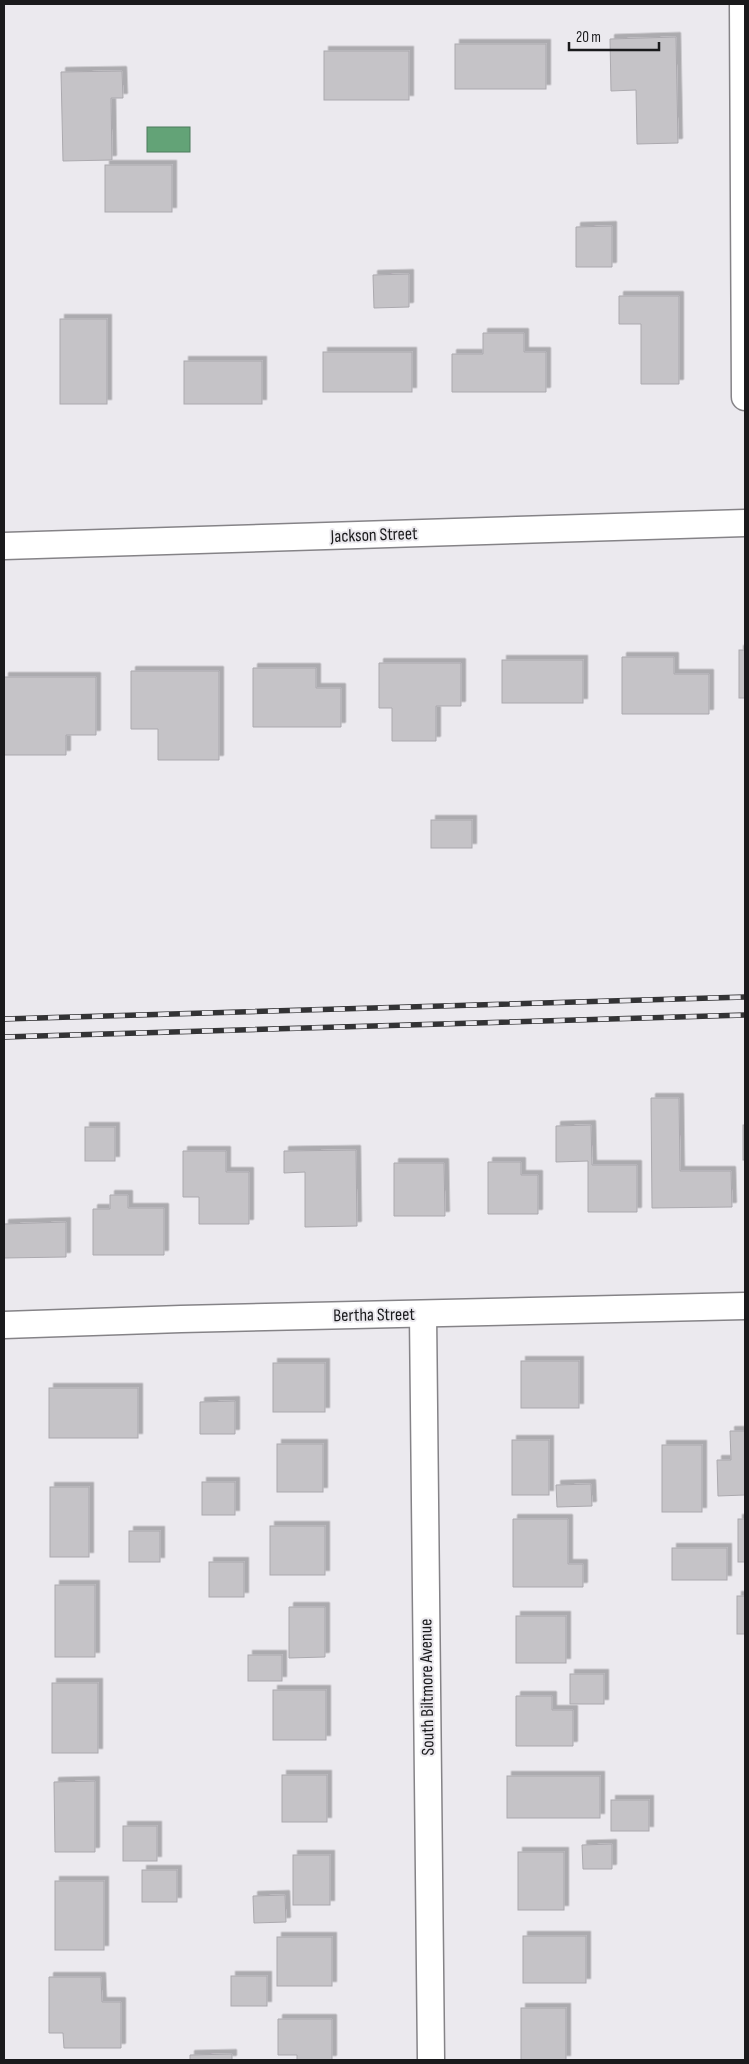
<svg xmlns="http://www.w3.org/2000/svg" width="749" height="2064" font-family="'Sofia Sans Condensed',sans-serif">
	<defs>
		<filter id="shadow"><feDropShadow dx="4.5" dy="-4.5" stdDeviation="0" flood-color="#0004"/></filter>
	</defs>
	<rect width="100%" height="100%" fill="#ebe9ee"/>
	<!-- water -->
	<rect fill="#63a377" stroke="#4d7a5c" x="147" y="127" width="43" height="25"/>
	<!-- building -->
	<g fill="#c5c3c7" stroke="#aba9ae" filter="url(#shadow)">
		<polygon points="676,37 678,143 637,144 636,90 611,91 610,39"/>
		<rect x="455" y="44" width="91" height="45"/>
		<rect x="324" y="51" width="85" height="49"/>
		<polygon points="122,71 123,98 111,98 112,160 63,161 61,72"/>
		<rect x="105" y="165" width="67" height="47"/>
		<polygon points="612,226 612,267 576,267 576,227"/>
		<polygon points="409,274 409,307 374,308 373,275"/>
		<polygon points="619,296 679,296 679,384 641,384 641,324 619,324"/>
		<rect x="60" y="319" width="47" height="85"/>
		<polygon points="483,333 524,333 524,352 546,352 546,392 452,392 452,354 483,354"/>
		<rect x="323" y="352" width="89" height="40"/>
		<rect x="184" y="361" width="78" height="43"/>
		<rect x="739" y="650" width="6" height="48"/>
		<polygon points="622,657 674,657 674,674 709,674 709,714 622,714"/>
		<rect x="502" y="660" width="81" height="43"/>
		<polygon points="379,663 461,663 461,706 436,706 436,741 392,741 392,708 379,708"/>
		<polygon points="253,668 316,668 316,688 341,688 341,727 253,727"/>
		<polygon points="131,671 219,671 219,760 158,760 158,729 131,729"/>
		<polygon points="4,677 96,677 96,735 66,735 66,755 4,755"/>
		<rect x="431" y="820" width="41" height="28"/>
		<polygon points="651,1098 679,1098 680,1171 731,1171 732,1207 652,1208"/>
		<polygon points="591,1125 592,1165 637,1165 637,1212 588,1212 588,1161 556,1162 556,1126"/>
		<rect x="743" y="1125" width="2" height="35"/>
		<rect x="85" y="1127" width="30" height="34"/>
		<polygon points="356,1150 357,1226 305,1227 305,1172 284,1173 284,1151"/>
		<polygon points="183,1151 226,1151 226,1172 249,1172 249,1224 199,1224 199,1197 183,1197"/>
		<polygon points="488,1162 521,1162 521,1175 538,1175 538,1214 488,1214"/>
		<polygon points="394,1163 444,1163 445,1216 394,1216"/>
		<polygon points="110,1195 128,1195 128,1208 164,1208 164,1255 93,1255 93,1209 110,1209"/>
		<polygon points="66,1222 66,1257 4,1258 4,1224"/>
		<rect x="521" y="1361" width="58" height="47"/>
		<rect x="273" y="1363" width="52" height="49"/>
		<rect x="49" y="1388" width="89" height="50"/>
		<polygon points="235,1401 235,1434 200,1434 200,1402"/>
		<polygon points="730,1431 745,1431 745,1495 718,1496 717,1460 731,1460"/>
		<rect x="512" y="1440" width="37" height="55"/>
		<rect x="277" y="1444" width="46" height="48"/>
		<rect x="662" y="1445" width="40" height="67"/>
		<rect x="202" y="1482" width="33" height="33"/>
		<polygon points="591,1484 592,1506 557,1507 556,1485"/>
		<rect x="50" y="1487" width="39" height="70"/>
		<polygon points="513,1519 568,1519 568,1564 583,1564 583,1587 513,1587"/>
		<rect x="738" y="1519" width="7" height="43"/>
		<rect x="270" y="1526" width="55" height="49"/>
		<rect x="129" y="1531" width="31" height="31"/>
		<rect x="672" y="1548" width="55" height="32"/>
		<rect x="209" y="1562" width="35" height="35"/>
		<rect x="55" y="1585" width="40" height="72"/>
		<rect x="737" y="1596" width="8" height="38"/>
		<polygon points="289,1607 325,1607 325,1657 289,1658"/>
		<rect x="516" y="1616" width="50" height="47"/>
		<rect x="248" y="1655" width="34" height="26"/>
		<rect x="570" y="1674" width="34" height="30"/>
		<rect x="52" y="1683" width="46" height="70"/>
		<rect x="273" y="1690" width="53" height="50"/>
		<polygon points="516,1696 552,1696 552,1710 573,1710 573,1746 516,1746"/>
		<rect x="282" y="1775" width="45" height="47"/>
		<rect x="507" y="1776" width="93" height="42"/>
		<polygon points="95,1781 95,1852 55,1852 54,1782"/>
		<rect x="611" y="1800" width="38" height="31"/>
		<rect x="123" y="1826" width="34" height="35"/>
		<polygon points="612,1844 612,1869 583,1869 582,1845"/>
		<rect x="518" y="1852" width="46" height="58"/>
		<rect x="293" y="1855" width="37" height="50"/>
		<rect x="142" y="1870" width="35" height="32"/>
		<rect x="55" y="1881" width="49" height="69"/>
		<polygon points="285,1895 286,1922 254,1923 253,1896"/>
		<rect x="523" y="1936" width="63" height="47"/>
		<rect x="277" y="1937" width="55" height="49"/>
		<rect x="231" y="1976" width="36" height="30"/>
		<polygon points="49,1977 101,1977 102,2002 121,2002 121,2048 64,2048 63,2033 49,2033"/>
		<rect x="521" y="2008" width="45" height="52"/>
		<polygon points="278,2019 332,2019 332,2060 297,2060 297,2055 278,2055"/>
		<polygon points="232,2054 232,2060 190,2060 190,2055"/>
	</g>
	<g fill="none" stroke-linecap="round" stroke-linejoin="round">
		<defs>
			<g id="minor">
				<polyline points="743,4 745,397"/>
				<polyline points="4,546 745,523"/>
				<polyline points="423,1314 431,2060"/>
				<polyline points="4,1325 181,1319 745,1306"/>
			</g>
		</defs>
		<!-- minor casing -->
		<use href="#minor" stroke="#858387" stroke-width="29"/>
		<!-- minor -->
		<use href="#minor" stroke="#fff" stroke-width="26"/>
		<defs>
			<g id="rail">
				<polyline points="4,1019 745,997"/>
				<polyline points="4,1037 745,1015"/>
			</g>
		</defs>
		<!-- rail casing -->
		<use href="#rail" stroke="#333335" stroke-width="5.5"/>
		<!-- rail -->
		<use href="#rail" stroke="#ebe9ee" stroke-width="4" stroke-dasharray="11" stroke-linecap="butt"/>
	</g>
	<g text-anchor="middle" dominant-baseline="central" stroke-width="4" stroke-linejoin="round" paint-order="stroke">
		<!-- street labels -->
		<g font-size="18" fill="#1a1a1c" stroke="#ebe9ee">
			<text transform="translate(374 535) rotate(-2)">Jackson Street</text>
			<text transform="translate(374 1315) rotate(-1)">Bertha Street</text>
			<text transform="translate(427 1687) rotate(-91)">South Biltmore Avenue</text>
		</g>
	</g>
	<!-- border -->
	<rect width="749" height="2064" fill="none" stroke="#1a1a1c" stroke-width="10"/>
	<!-- scale -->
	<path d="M569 42v8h90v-8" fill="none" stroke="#1a1a1c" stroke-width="2.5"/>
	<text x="576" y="42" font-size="15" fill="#1a1a1c" stroke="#ebe9ee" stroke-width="4" paint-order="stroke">20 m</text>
</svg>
